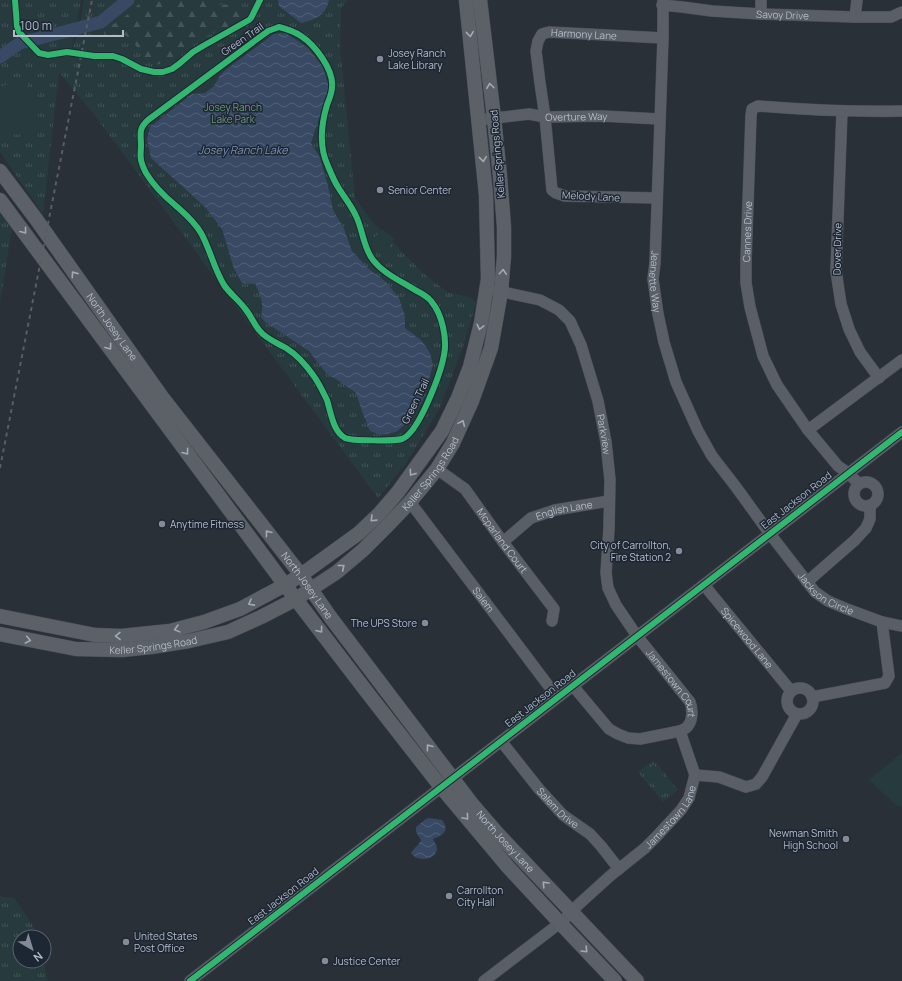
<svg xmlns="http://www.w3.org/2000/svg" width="902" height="981" font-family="Manrope,sans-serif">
	<defs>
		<pattern id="grass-tufts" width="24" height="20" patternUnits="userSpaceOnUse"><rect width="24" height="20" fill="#273a3e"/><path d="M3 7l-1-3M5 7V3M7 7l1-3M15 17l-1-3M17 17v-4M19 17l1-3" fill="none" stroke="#445559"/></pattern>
		<pattern id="forest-firs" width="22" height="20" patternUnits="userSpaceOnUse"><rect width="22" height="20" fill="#273a3e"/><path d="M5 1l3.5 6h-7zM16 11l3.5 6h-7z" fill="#445559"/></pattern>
		<pattern id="water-waves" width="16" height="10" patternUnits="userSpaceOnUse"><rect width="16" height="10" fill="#384963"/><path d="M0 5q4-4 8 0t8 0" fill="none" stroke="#526178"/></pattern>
	</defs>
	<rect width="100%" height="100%" fill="#2a3038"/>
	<!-- grass -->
	<g fill="url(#grass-tufts)">
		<polygon points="0,0 81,0 70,57 79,29 84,0 348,0 341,8 340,47 355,198 371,220 422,272 447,292 470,297 476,303 464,344 440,408 405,465 378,498 96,117 59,72 43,214 0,152"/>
		<polygon points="0,212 12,228 0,303"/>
		<polygon points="654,760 678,790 663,802 638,772"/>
		<polygon points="0,895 2,897 14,898 34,927 37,937 20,937 20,961 43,961 48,981 0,981"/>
	</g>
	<!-- forest -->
	<path fill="url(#forest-firs)" d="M143 0H214L219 5 239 4 241 20 229 27 197 39 178 58 156 65 144 58 132 40 120 32 105 37 103 28C120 24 131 11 143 0Z"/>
	<!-- pitch -->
	<g fill="#273a3e">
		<path d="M25 79 43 129C29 135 14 137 0 131V87Z"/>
		<polygon points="382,229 395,239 384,254 370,244"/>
		<polygon points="902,753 902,807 896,805 869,780"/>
		<polygon points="654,765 672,787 662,795 644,772"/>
	</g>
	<!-- water -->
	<g fill="url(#water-waves)">
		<path d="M278 0H329C326 15 315 20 301 23L279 6Z"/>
		<path d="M286 33 308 48 323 67 329 87 311 143 320 158 328 186 333 210 344 229 352 251 369 269 386 282 399 298 405 316V328L422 341 430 353 433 365 423 400 408 422 396 432 381 435 370 431 363 414 356 393 339 381 326 373 309 351 265 322 261 317C264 305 261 295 255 284L242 283 234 269 222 229 205 207 151 158 147 139 150 127 192 94 205 93 214 86 220 75 228 68 274 34Z"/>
		<path d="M429 818 442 820C450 831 443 835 433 839 434 842 437 845 437 848 437 861 416 862 411 853 414 848 419 845 421 840L416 832V827L426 819Z"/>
	</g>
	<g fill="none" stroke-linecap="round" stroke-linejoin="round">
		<!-- river -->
		<polyline stroke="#384963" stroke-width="13" points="0,57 20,43 79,28 101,22 128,0"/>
		<defs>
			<g id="minor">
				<path id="s1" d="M663 0V38L655 263 653 279 658 314 664 342 676 382 698 431 712 456 736 487 770 534 815 592 828 601 847 609 882 622 902 626"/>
				<path id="s2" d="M662 5 682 7 712 11 761 14 855 17H891L902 12"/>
				<polyline points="761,14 761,0"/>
				<polyline points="855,17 857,0"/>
				<polyline points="842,111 836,271 841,304 849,329 860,352 879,378"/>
				<path id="s3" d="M479 120 529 114 545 117 602 116 659 119"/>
				<path id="s4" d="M657 198 565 196 556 193 552 190 545 117 540 83 536 51 538 41 542 34 549 32 663 38"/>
				<path id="s5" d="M494 290 540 300 559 310 570 321 581 345 598 401 606 442 610 480 609 528 606 573 608 588 616 605 637 636 690 702C693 710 693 722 686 728 684 729 682 730 680 731L640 739 628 738 618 734 609 729 573 686"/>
				<polyline points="808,430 902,360"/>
				<path id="s6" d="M437 469 465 489 503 542 554 609 552 621"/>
				<circle cx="866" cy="494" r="12"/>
				<path id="s7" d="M859 484 848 473 838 466 808 430 777 385 763 356 750 307 746 283V261L751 116 752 109 758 106C806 110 854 112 902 111"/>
				<path id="s8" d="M410 502 557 697"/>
				<path id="s9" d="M503 542 531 518 555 510 609 501"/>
				<polyline points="807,582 855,540 866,528 870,519 870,505"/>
				<path id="s10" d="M704 585 791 691"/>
				<circle cx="800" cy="701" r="13"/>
				<polyline points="812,697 885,683 889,676 882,622"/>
				<path id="s11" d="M501 741 539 789 563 815 590 834 601 846 619 869"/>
				<polyline points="695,775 719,777 746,787 756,784 762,777 797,714"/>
				<polyline points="190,981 902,432"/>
				<path id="s12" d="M484 981 560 923 572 912 578 905 610 876 645 848 656 837 681 810 689 798 695 775 680 731"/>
			</g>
			<g id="major">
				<path id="s13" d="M0 171 36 219 162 397 301 575 331 618 472 804 497 833 637 981"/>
				<polyline points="0,200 285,585 370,696 441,787 508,867 560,923 615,981"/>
				<polyline points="0,616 95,635 121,636 170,631 204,622 240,609 285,585 301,575 359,533 380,513 398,492 442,431 458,398 470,367 481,323 488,279 486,195 466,0"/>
				<path id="s14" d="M0 634 76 649 122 650 151 647 189 641 228 632 261 617 296 599 337 572 363 550 389 524 410 502 437 469 453 443 472 401 491 348 501 292 504 256V227L500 176 494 118 480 0"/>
			</g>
		</defs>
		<!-- minor casing -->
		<use href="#minor" stroke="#484c53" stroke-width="12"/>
		<!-- major casing -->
		<use href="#major" stroke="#484c55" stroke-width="15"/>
		<!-- minor -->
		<use href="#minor" stroke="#5a5e66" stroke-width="11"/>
		<!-- major -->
		<use href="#major" stroke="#5c6168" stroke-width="14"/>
		<!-- rail -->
		<polyline stroke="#595d64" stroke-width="2" stroke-dasharray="4 4" stroke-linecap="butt" points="0,468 92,0"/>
		<defs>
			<g id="cycleway">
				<polyline points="15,0 17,26 19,32 39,53 48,55 67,52 94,56 113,56 122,59 141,69 154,72 163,72 172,69 179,64 193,52 203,46 249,20 251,18 260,0"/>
				<path d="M279 27C287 29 295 32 301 36 315 45 334 70 332 87 332 94 329 99 327 105 321 125 319 147 328 166 331 173 334 181 338 187 344 197 351 205 356 216 363 230 363 247 373 260 384 274 401 281 415 290 421 293 427 296 431 301 437 308 441 318 443 327 445 336 446 346 444 355 441 372 419 433 402 439 395 441 351 441 345 438 333 431 331 413 327 400 323 392 319 383 313 375 306 365 297 355 286 348 277 343 266 339 259 330 254 324 251 316 246 310 240 301 230 294 224 285 214 269 210 249 201 233 194 221 184 213 175 205 164 196 154 186 146 173 144 169 142 165 141 160 140 155 141 150 141 146 141 134 138 129 148 120L268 31Z"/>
				<polyline points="190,981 902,432"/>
			</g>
		</defs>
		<!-- cycleway casing -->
		<use href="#cycleway" stroke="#1d2633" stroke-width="8"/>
		<!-- cycleway -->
		<use href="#cycleway" stroke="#33b770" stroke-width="6"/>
	</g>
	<!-- one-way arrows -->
	<defs><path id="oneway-chevron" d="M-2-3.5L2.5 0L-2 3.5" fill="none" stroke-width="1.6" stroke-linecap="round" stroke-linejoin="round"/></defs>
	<g stroke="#a2aab6">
		<use href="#oneway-chevron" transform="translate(470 34) rotate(84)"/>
		<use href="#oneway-chevron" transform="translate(490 86) rotate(-97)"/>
		<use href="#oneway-chevron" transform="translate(483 159) rotate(84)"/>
		<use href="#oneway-chevron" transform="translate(24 231) rotate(53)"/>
		<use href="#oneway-chevron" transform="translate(503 272) rotate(-86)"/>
		<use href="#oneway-chevron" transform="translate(74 274) rotate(-125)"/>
		<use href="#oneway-chevron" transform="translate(480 327) rotate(104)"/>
		<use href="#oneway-chevron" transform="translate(109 347) rotate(54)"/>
		<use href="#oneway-chevron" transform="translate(462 423) rotate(-66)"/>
		<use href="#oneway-chevron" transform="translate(186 452) rotate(53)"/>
		<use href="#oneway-chevron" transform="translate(412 473) rotate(126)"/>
		<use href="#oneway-chevron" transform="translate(373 519) rotate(136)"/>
		<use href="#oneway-chevron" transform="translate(268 533) rotate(-128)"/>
		<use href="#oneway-chevron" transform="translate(342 567) rotate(-39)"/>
		<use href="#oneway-chevron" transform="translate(251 603) rotate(152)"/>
		<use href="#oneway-chevron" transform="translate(177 629) rotate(165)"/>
		<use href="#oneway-chevron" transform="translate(320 630) rotate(53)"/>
		<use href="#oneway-chevron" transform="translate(118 636) rotate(179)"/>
		<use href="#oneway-chevron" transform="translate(28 640) rotate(11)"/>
		<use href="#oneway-chevron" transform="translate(429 747) rotate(-127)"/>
		<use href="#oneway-chevron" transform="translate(466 817) rotate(50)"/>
		<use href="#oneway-chevron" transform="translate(545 884) rotate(-133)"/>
		<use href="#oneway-chevron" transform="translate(585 950) rotate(46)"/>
	</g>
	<!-- markers -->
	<g fill="#848b96" stroke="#1d2633" stroke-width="1.5">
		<circle cx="380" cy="59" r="4"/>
		<circle cx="380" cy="190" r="4"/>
		<circle cx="162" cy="524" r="4"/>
		<circle cx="679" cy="551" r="4"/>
		<circle cx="425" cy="623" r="4"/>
		<circle cx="846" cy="839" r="4"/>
		<circle cx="449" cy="896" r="4"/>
		<circle cx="126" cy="942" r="4"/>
		<circle cx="325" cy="961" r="4"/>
	</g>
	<g text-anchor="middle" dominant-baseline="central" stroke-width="3" stroke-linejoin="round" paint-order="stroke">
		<!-- street labels -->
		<g font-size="10" fill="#b4bcc9" stroke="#1d2633">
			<text stroke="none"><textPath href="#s2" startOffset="121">Savoy Drive</textPath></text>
			<text stroke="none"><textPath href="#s4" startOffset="307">Harmony Lane</textPath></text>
			<text transform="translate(242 39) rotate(-35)">Green Trail</text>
			<text stroke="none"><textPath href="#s3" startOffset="98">Overture Way</textPath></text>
			<text transform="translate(497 154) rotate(-95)">Keller Springs Road</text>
			<text transform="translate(591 196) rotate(3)">Melody Lane</text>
			<text stroke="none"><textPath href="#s7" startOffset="288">Cannes Drive</textPath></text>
			<text transform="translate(837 249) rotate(-89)">Dover Drive</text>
			<text stroke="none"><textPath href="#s1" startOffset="282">Jeanette Way</textPath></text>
			<text stroke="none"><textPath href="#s13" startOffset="192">North Josey Lane</textPath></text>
			<text transform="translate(415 401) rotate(-64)">Green Trail</text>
			<text stroke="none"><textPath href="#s5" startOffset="203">Parkview</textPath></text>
			<text stroke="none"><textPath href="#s14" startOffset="492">Keller Springs Road</textPath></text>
			<text transform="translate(796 500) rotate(-38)">East Jackson Road</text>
			<text stroke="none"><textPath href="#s9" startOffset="71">English Lane</textPath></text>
			<text stroke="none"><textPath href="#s6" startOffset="98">Mcparland Court</textPath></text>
			<text stroke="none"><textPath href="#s13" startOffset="516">North Josey Lane</textPath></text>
			<text stroke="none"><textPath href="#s1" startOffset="648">Jackson Circle</textPath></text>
			<text stroke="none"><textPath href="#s8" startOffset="122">Salem</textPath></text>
			<text stroke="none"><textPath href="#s10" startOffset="68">Spicewood Lane</textPath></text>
			<text stroke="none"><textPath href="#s14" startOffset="155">Keller Springs Road</textPath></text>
			<text stroke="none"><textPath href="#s5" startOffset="473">Jamestown Court</textPath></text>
			<text transform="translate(540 698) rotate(-38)">East Jackson Road</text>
			<text stroke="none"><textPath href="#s11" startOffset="88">Salem Drive</textPath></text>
			<text stroke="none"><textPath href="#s12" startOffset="250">Jamestown Lane</textPath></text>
			<text stroke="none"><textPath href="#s13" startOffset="840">North Josey Lane</textPath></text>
			<text transform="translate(283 896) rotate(-38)">East Jackson Road</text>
		</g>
		<!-- poi labels -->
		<g font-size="10" fill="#b4bcc9" stroke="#1d2633" text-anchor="start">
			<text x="388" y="53">Josey Ranch<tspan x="388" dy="12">Lake Library</tspan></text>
			<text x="388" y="190">Senior Center</text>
			<text x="170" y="524">Anytime Fitness</text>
			<text x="671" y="545" text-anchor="end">City of Carrollton,<tspan x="671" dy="12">Fire Station 2</tspan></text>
			<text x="417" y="623" text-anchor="end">The UPS Store</text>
			<text x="838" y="833" text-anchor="end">Newman Smith<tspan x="838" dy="12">High School</tspan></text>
			<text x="457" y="890">Carrollton<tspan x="457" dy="12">City Hall</tspan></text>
			<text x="134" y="936">United States<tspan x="134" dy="12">Post Office</tspan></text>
			<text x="333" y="961">Justice Center</text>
		</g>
		<!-- park labels -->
		<g font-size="10" fill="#6b9a76" stroke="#1d2633">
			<text x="233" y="107">Josey Ranch<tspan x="233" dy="12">Lake Park</tspan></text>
		</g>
		<!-- water labels -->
		<g font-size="11" font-style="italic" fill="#7c92b1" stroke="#1d2633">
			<text x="243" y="149">Josey Ranch Lake</text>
		</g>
	</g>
	<!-- north arrow -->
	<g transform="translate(32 949) rotate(142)"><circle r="19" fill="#1d2633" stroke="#59626f"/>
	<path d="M0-3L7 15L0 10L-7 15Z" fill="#848b96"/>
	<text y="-6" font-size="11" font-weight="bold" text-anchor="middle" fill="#b4bcc9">N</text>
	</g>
	<!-- scale -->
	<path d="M14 30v6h109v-6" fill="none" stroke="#b4bcc9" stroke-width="2"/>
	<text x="20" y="30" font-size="12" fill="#b4bcc9" stroke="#1d2633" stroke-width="3" paint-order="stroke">100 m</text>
</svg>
